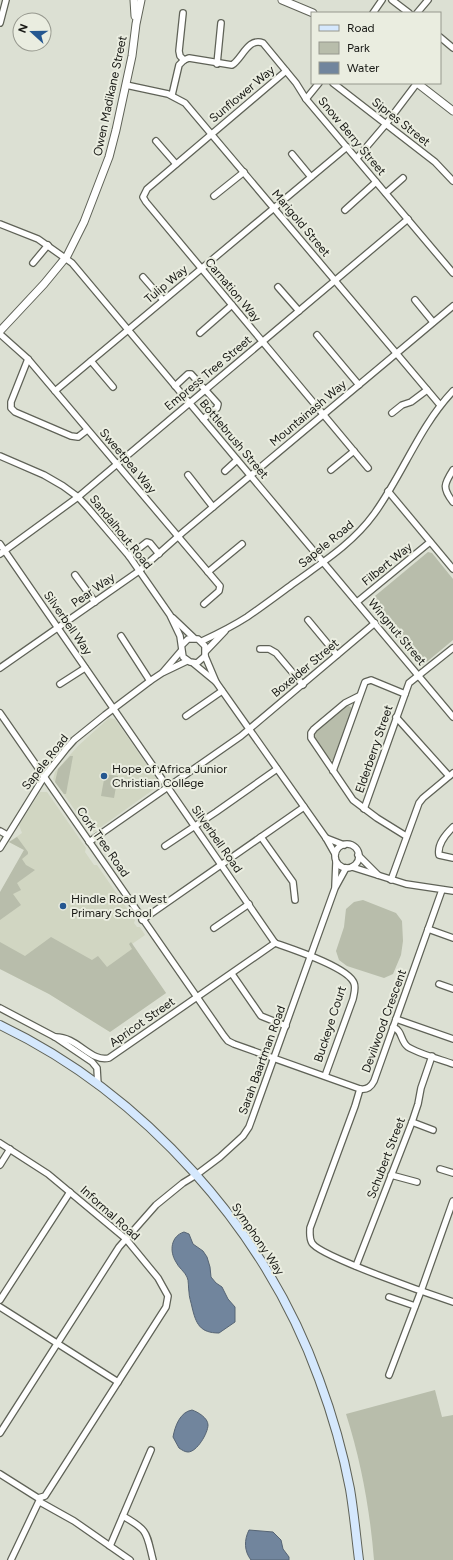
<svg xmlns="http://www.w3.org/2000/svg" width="453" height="1560" font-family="Figtree,sans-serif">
	<rect width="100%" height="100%" fill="#dce0d3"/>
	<!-- built -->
	<g fill="#d1d6c2">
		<polygon points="109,718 115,719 158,781 157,787 94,832 89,830 53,779 55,772 78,746"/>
		<polygon points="40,792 47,792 86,848 85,852 94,865 97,865 135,920 134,923 137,927 140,927 145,935 132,944 166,993 110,1032 49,994 0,969 0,893 24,850 9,842 22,833 19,825"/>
	</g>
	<!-- green -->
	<g fill="#b8bdab">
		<polygon points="428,552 432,553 453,579 453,640 423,665 418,664 368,605 369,601"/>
		<polygon points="347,705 351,707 352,710 335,758 333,760 329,760 314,739 313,735 315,731"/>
		<polygon points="70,756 73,756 66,794 64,794 55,782 58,769"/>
		<polygon points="105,774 118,776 114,798 101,796"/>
		<polygon points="17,837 28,852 28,854 22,859 26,865 35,870 17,883 21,890 13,894 21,905 0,920 0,892 24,850 9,842"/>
		<polygon points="363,900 396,913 402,921 403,941 401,955 393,974 384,978 347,966 339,960 336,951 344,927 346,909 354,902"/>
		<polygon points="51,937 92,960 98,956 107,967 132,949 129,944 131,942 166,993 110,1032 49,994 0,969 0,942 25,956"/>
		<path d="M435 1390 442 1417 453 1415V1560H374C370 1510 361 1461 346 1414Z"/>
	</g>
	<!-- water -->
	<g fill="#71859d" stroke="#566474">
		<path d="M184 1232 189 1234 193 1244 203 1251 207 1257 210 1267 211 1277 216 1283 222 1287 228 1299 235 1307V1322L219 1333C200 1333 196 1324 192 1307 191 1302 189 1297 189 1292 188 1287 189 1281 187 1277 185 1272 178 1267 176 1262 169 1251 171 1236 184 1232Z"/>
		<path d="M192 1410C198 1412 208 1418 208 1425 208 1433 197 1452 188 1452 185 1452 182 1450 179 1448L173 1437C175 1426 180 1412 192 1410Z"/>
		<path d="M249 1530 273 1532 281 1540 283 1549 289 1557V1560H251C244 1551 244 1540 249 1530Z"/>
	</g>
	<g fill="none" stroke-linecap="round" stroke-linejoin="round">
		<defs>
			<g id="minor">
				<polyline points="392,0 409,13"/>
				<polyline points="183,13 179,51 180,56 184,60"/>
				<polyline points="373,13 382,0"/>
				<polyline points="417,13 428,0"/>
				<polyline points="0,23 6,0"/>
				<polyline points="440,37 453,48"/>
				<path d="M184 60 189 58 232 65C242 59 248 37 263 43L296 83 306 99 453 273"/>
				<polyline points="217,64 221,23"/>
				<polyline points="286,71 147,189 143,197 146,202 368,468"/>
				<polyline points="333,83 435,162 453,181"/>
				<polyline points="126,85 168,94 185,103 440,405"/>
				<polyline points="172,95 179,65 184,60"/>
				<polyline points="306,99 319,83"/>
				<polyline points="156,141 176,164"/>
				<polyline points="292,154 311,177"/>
				<polyline points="357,158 386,124 417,83"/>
				<polyline points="386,193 403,178"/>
				<polyline points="214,196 244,172"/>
				<polyline points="345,210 376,182"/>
				<polyline points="0,224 38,239 72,263 453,717"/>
				<polyline points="33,263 48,245"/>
				<polyline points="143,277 163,300"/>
				<polyline points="278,287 299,311"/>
				<polyline points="415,300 433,322"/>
				<polyline points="200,333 232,305"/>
				<polyline points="0,334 28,359 220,586 219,591 204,604"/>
				<polyline points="317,335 359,385"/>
				<polyline points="28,359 11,402 11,408 15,412 71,436 78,437 87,430"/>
				<polyline points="91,361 113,387"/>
				<polyline points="175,386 188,374 191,374 218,404 217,408 203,419"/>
				<polyline points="55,391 347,147"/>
				<polyline points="392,413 402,405 411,402 427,390"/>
				<polyline points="0,456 44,475 63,486 78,497 88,508 129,556 170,615 180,636 183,657 190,662 197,663 205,656 205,646 198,639 188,639 182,645"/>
				<polyline points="331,470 354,451"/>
				<path d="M453 470C444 484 442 488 453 502"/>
				<polyline points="225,471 237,460"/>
				<polyline points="188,475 213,507"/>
				<polyline points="388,491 453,569"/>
				<polyline points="0,544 275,943"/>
				<polyline points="0,554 78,497 408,219"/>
				<polyline points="129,556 147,542 150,543 159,554"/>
				<polyline points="208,572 242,544"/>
				<polyline points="75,575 95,602"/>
				<polyline points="357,602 430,542"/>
				<polyline points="173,618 194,638"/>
				<polyline points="308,620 337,655"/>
				<polyline points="121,636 150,681"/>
				<path d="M202 641C217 634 233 626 247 617 263 606 279 594 294 583 323 562 353 543 374 514 403 474 419 427 453 391"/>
				<polyline points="260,649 269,649 276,653 303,685"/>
				<polyline points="206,651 225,631"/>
				<polyline points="205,656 216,682 326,838 335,854"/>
				<polyline points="193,663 216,682"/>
				<polyline points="0,668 139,571 182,533 453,306"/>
				<polyline points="163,672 181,651"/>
				<polyline points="60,684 85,668"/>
				<polyline points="359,696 345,703 314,729 311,733 311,738 353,800 377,818 406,836"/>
				<path d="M0 713 224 1036 228 1041 234 1044 360 1089C366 1090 371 1087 374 1081L442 890"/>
				<polyline points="186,716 222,691"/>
				<polyline points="396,717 449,776"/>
				<polyline points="333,771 365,682 371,680 405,694"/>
				<polyline points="364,809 409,683 453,648"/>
				<path d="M453 827C446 834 437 844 439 855L453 858"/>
				<polyline points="0,831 7,835"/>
				<polyline points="261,837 293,882 295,900"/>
				<polyline points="326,838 344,845"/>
				<polyline points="89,842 241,736 375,623"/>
				<circle cx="347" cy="856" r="12"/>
				<polyline points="165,846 216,812 277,769"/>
				<polyline points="0,848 44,777 66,749 74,740 105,715 150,681 162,673 187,661"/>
				<polyline points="358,855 378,875"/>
				<polyline points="352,867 406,884 453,891"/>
				<polyline points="391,880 419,803 423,798 453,773"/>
				<polyline points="335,886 336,862"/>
				<polyline points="142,920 304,807"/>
				<polyline points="214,928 249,904"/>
				<polyline points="428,929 453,938"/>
				<path d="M275 943C292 949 348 967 354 983 356 988 354 994 353 999L325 1076"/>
				<polyline points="232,974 261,1016 286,1026"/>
				<polyline points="439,984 453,989"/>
				<polyline points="0,1008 55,1037 92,1062 97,1068 98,1085"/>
				<polyline points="396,1019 453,1039"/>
				<path d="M393 1027C403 1031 400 1041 408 1047 417 1053 442 1060 453 1064"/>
				<path d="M55 1037C77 1036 91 1063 109 1058L275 943"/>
				<path d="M360 1089 355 1106 310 1228C310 1233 309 1238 312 1243 319 1256 432 1295 453 1302"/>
				<polyline points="412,1122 433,1130"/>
				<polyline points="0,1143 48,1174 126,1239 158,1278 168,1296 166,1307 45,1496 38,1498 0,1474"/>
				<polyline points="0,1165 10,1149"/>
				<polyline points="440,1169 453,1173"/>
				<polyline points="391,1175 417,1182"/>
				<polyline points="356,1266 412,1122 418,1104 421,1088 432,1056"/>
				<polyline points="389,1297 415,1306"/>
				<polyline points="0,1300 70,1192"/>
				<polyline points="0,1307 118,1382"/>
				<polyline points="389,1375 421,1291 453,1201"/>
				<polyline points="0,1433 119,1247 156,1205 183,1183 196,1175 220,1157 243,1136 249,1127 335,888 346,868"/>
				<polyline points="40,1502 74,1521 130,1560"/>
				<path d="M123 1516C149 1531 146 1532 153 1560"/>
				<polyline points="110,1546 151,1450"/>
				<polyline points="11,1560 40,1499"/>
			</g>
			<g id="tertiary">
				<polyline points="134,0 135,16"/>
				<polyline points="282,0 313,13"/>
				<polyline points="417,83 453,111"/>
				<polyline points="0,331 44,284 67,256 84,222 109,157 116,130 132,56 136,24 141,0"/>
			</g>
			<path id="secondary" d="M0 1025C144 1094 265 1229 319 1379 332 1414 343 1452 350 1489 354 1513 356 1536 359 1560"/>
		</defs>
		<!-- minor casing -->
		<use href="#minor" stroke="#5f6257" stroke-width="8"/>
		<!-- tertiary casing -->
		<use href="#tertiary" stroke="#5f6257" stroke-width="9"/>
		<!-- secondary casing -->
		<use href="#secondary" stroke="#5f6257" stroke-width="10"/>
		<!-- minor -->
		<use href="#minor" stroke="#fff" stroke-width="5.5"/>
		<!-- tertiary -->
		<use href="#tertiary" stroke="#fff" stroke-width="7"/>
		<!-- secondary -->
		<use href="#secondary" stroke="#d5e8fd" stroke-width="8"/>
	</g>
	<!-- markers -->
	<g fill="#245790" stroke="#eaede0" stroke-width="1.5">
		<circle cx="104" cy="776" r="4"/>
		<circle cx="63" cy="906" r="4"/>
	</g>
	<g text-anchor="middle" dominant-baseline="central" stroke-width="4" stroke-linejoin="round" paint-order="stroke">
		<!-- street labels -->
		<g font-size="12" fill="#171814" stroke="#eaede0">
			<text transform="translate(242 94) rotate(-40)">Sunflower Way</text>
			<text transform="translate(110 96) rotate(-78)">Owen Madikane Street</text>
			<text transform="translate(401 122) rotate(38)">Sipres Street</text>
			<text transform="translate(352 136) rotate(50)">Snow Berry Street</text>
			<text transform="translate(301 223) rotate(50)">Marigold Street</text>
			<text transform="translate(166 284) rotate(-40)">Tulip Way</text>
			<text transform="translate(233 290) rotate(50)">Carnation Way</text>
			<text transform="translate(208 373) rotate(-40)">Empress Tree Street</text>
			<text transform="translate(308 413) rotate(-40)">Mountainash Way</text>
			<text transform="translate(234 439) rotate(50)">Bottlebrush Street</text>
			<text transform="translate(128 461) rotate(50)">Sweetpea Way</text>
			<text transform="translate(121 532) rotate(51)">Sandalhout Road</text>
			<text transform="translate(326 544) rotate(-39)">Sapele Road</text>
			<text transform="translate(387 564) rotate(-39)">Filbert Way</text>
			<text transform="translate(93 590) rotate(-35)">Pear Way</text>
			<text transform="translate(68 623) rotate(55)">Silverbell Way</text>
			<text transform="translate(397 632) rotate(50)">Wingnut Street</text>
			<text transform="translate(305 668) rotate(-40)">Boxelder Street</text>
			<text transform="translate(374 749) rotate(-71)">Elderberry Street</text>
			<text transform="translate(45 762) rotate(-52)">Sapele Road</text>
			<text transform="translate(217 839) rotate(55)">Silverbell Road</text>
			<text transform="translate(103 842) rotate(55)">Cork Tree Road</text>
			<text transform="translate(384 1021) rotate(-70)">Devilwood Crescent</text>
			<text transform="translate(142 1022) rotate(-35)">Apricot Street</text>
			<text transform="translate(330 1024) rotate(-72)">Buckeye Court</text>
			<text transform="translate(262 1060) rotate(-70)">Sarah Baartman Road</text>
			<text transform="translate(386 1158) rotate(-69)">Schubert Street</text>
			<text transform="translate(110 1213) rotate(42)">Informal Road</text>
			<text transform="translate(258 1239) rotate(56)">Symphony Way</text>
		</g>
		<!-- poi labels -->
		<g font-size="12" fill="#171814" stroke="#eaede0" text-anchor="start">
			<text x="112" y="769">Hope of Africa Junior<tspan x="112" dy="14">Christian College</tspan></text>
			<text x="71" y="899">Hindle Road West<tspan x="71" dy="14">Primary School</tspan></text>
		</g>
	</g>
	<!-- legend -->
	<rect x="311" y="12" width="130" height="72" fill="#eaede0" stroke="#96988e"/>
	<rect x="319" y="25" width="20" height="6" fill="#d5e8fd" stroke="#96988e"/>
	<text x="347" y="32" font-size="12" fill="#171814">Road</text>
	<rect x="319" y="42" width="20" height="12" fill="#b8bdab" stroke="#96988e"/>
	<text x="347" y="52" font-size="12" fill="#171814">Park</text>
	<rect x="319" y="62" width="20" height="12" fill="#71859d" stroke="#96988e"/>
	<text x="347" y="72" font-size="12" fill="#171814">Water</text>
	<!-- north arrow -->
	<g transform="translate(32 32) rotate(291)"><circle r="19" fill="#eaede0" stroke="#96988e"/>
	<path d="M0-3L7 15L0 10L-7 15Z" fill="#245790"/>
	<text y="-6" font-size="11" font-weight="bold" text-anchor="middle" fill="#171814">N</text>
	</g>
</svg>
